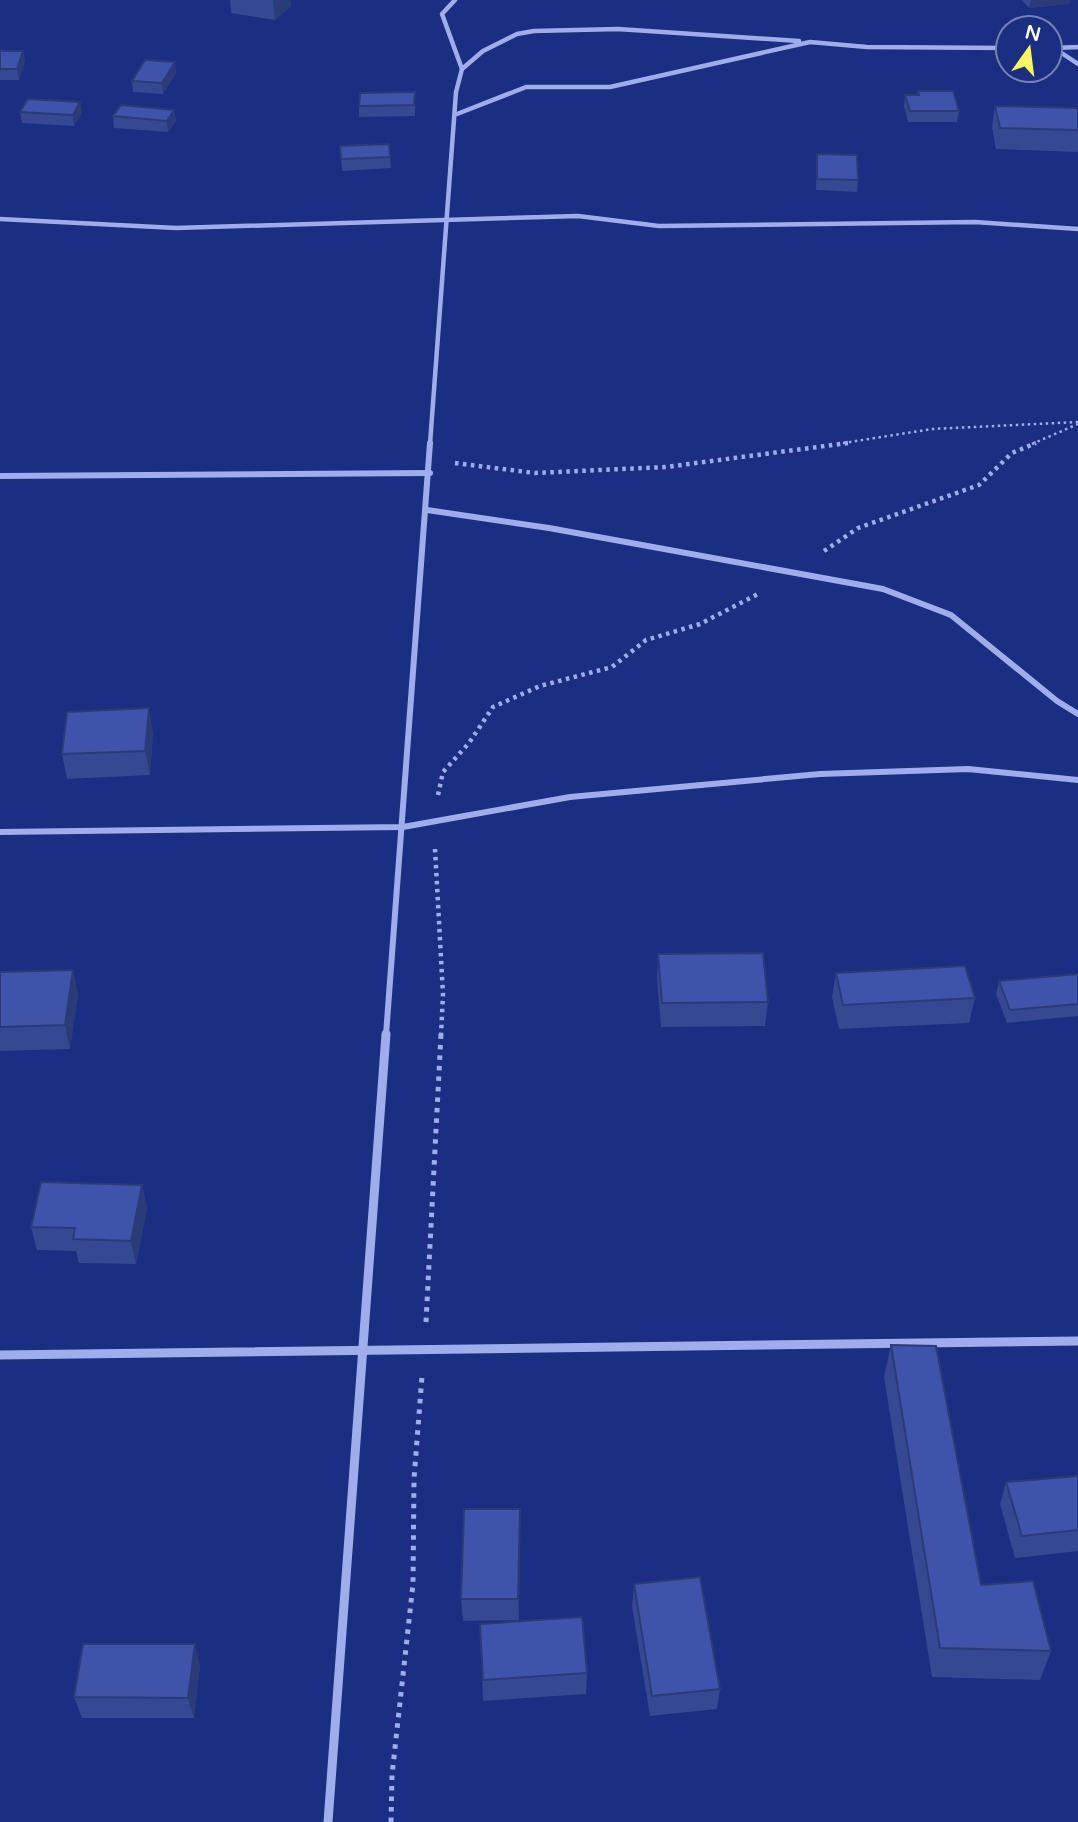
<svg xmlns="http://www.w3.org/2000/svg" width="1078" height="1822" font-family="'Varela Round',sans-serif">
	<rect width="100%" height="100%" fill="#1a2e82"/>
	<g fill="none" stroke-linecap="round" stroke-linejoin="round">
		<!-- path-far2 -->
		<g stroke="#9faeeb" stroke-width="2.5" stroke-dasharray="2.5 3.5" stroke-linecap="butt">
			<polyline points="837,444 932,429 1078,422"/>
			<polyline points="1032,444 1078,424"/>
		</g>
		<!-- path-far1 -->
		<g stroke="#9faeeb" stroke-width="4.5" stroke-dasharray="3.5 4.5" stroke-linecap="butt">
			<polyline points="455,463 535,473 666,467 848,443"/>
			<polyline points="824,551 858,528 979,485 1012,453 1036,443"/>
			<polyline points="438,795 443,772 469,743 493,707 540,686 612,667 646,640 700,624 758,594"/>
			<polyline points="435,849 443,994 441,1035"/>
		</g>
		<!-- path -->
		<g stroke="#9faeeb" stroke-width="5" stroke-dasharray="4.5 6" stroke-linecap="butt">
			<polyline points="426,1322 441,1034"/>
			<polyline points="391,1822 392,1775 413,1584 414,1479 422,1376"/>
		</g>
		<!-- minor-far2 -->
		<g stroke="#9faeeb" stroke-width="4.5">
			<polyline points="1054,48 1078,64"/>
			<polyline points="1054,48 1078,47"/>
			<polyline points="462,69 483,51 517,34 534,31 618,29 799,41"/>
			<polyline points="457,114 526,87 610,87 810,42 867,47 1008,48"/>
			<polyline points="0,219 176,228 578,216 659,226 975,222 1078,229"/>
			<polyline points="430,444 456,92 462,69 442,14 455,0"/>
		</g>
		<!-- minor-far1 -->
		<g stroke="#9faeeb" stroke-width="6">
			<polyline points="0,476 430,473"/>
			<polyline points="427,510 549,528 883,589 951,615 1057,701 1078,714"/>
			<polyline points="0,832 403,827 570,797 820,774 968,769 1078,780"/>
			<polyline points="386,1035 430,443"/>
		</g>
		<!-- minor -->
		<g stroke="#9faeeb" stroke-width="9">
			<polyline points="0,1355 1078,1341"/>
			<polyline points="328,1822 386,1034"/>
		</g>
	</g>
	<!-- wall -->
	<g fill="#354892">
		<polygon points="230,0 290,0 291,6 275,20 231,13"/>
		<polygon points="1022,0 1070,0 1069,4 1029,8"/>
		<polygon points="0,51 23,51 25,61 19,80 0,80"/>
		<polygon points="175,62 176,73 163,94 133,92 132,81"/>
		<polygon points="918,91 959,111 957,122 908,122 904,106 905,95 917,95"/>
		<polygon points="415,92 415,116 359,117 359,106"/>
		<polygon points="80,102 82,113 74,126 22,123 20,112"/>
		<polygon points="995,106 1078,108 1078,152 996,149 992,127"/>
		<polygon points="174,110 176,121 168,132 114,128 113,116"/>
		<polygon points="340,146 390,157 391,168 342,171"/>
		<polygon points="817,154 858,180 857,192 816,190"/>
		<polygon points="153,732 150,775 67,779 62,754"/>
		<polygon points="658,954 768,1002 765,1026 661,1027 657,978"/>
		<polygon points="0,972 78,994 70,1049 0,1051"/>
		<polygon points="836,973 975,998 969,1023 839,1029 832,997"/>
		<polygon points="1078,974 1078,1016 1007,1023 996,994 999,981"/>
		<polygon points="142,1185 147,1208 136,1264 79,1263 76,1251 37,1250 31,1227"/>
		<polygon points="891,1345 981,1585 1051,1651 1040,1680 932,1677 884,1377"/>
		<polygon points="1078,1476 1078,1551 1015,1558 1000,1504 1006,1482"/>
		<polygon points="520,1509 519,1620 463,1621 461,1599"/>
		<polygon points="634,1584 720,1689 717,1709 650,1716 632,1606"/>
		<polygon points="480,1624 587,1673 586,1694 483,1701"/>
		<polygon points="200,1665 194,1718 82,1718 74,1697"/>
	</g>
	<!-- shaded-wall -->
	<g fill="#2b3b77">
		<polygon points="273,0 290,0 291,6 275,20"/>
		<polygon points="1031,0 1070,0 1069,4 1029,8"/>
		<polygon points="23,51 25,61 19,80 17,69"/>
		<polygon points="175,62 176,73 163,94 162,83"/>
		<polygon points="80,102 82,113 74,126 73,115"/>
		<polygon points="174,110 176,121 168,132 167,121"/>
		<polygon points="149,708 153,732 150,775 145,751"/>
		<polygon points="73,970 78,994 70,1049 65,1025"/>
		<polygon points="142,1185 147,1208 136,1264 131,1241"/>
		<polygon points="520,1509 520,1531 519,1620 518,1599"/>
		<polygon points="195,1644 200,1665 194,1718 188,1698"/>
	</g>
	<!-- building -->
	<g fill="#3e54aa" stroke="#2b3b77" stroke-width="2">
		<polygon points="0,51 23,51 17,69 0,69"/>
		<polygon points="145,60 175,62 162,83 132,81"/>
		<polygon points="918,91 953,91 959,111 910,111 905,95 919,95"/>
		<polygon points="415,92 414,105 359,106 360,93"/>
		<polygon points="28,99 80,102 73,115 20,112"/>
		<polygon points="121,105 174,110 167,121 113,116"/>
		<polygon points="995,106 1078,108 1078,130 1000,128"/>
		<polygon points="389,144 390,157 341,159 340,146"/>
		<polygon points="817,154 857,155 858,180 817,179"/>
		<polygon points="149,708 145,751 62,754 67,712"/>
		<polygon points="763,953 768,1002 662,1003 658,954"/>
		<polygon points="965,966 975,998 843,1005 836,973"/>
		<polygon points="73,970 65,1025 0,1027 0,972"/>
		<polygon points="1078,974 1078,1004 1010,1010 999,981"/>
		<polygon points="41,1182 142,1185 131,1241 73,1239 75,1228 31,1227"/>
		<polygon points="891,1345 936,1346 981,1585 1033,1581 1051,1651 940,1648"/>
		<polygon points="1078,1476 1078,1530 1022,1536 1006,1482"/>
		<polygon points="464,1509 520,1509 518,1599 461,1599"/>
		<polygon points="700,1577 720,1689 652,1696 634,1584"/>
		<polygon points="582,1617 587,1673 483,1680 480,1624"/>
		<polygon points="83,1644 195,1644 188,1698 74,1697"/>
	</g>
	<!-- north arrow -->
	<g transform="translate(1029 49) rotate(14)"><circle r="33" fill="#1a2e82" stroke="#7682b4" stroke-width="2"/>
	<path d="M0-5L12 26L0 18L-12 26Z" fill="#fdf65b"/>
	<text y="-10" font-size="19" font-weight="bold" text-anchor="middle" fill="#ffffff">N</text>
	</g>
</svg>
